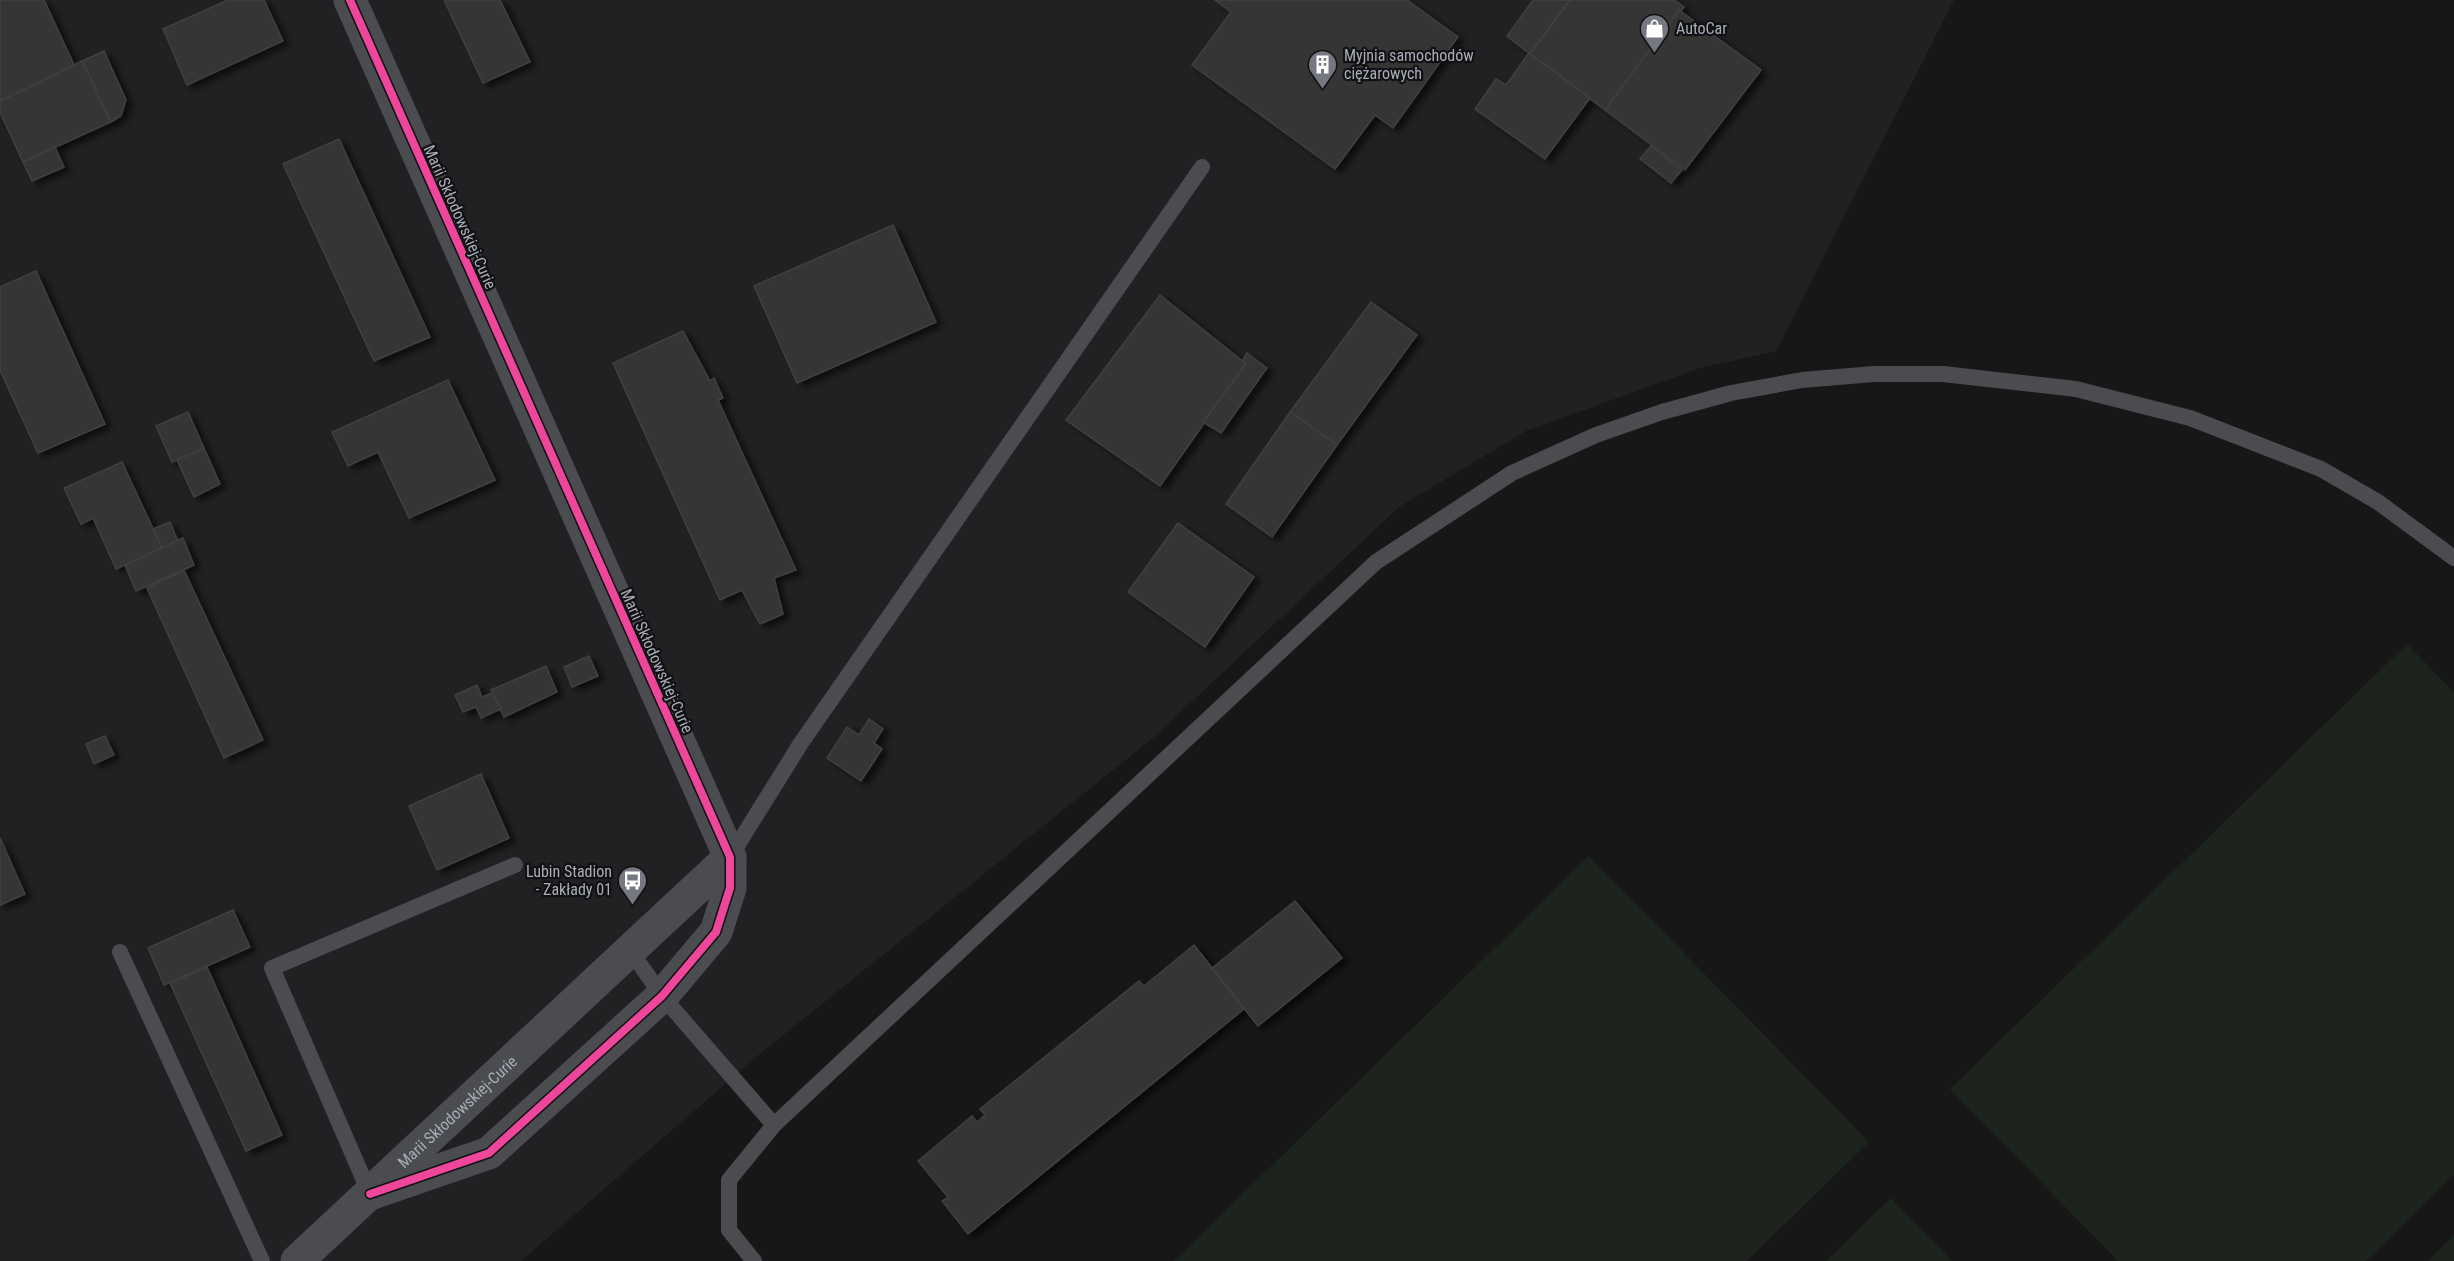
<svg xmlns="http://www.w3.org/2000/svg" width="2454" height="1261" font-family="'Roboto Condensed',sans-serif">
	<defs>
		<filter id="shadow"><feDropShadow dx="6" dy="4" stdDeviation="3" flood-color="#0009"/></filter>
	</defs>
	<rect width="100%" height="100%" fill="#171717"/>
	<!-- built -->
	<polygon fill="#212123" points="0,0 1954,0 1776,351 1700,368 1526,431 1399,507 1153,738 761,1053 521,1261 0,1261"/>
	<!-- green -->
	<g fill="#1d241e">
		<polygon points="2407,644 2454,692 2454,1175 2366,1261 2118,1261 1950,1089"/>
		<polygon points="1589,856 1869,1142 1747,1261 1174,1261"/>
		<polygon points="1891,1198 1952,1261 1826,1261"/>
		<polygon points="2454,1235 2454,1261 2428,1261"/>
	</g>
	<!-- building -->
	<g fill="#353536" stroke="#3f4043" stroke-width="1.5" filter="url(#shadow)">
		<polygon points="0,0 44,0 75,67 0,101"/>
		<polygon points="228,0 264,0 283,41 187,85 163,29"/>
		<polygon points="444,0 500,0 530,62 483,83"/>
		<polygon points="1215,0 1407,0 1458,37 1393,128 1375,115 1335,169 1192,65 1231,12"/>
		<polygon points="1533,0 1570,0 1530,54 1507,36"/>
		<polygon points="1570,0 1674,0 1684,7 1605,110 1530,54"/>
		<polygon points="1679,10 1761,70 1685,170 1605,110"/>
		<polygon points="104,51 126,100 121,116 111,122 82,61"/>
		<polygon points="1529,53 1590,98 1545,159 1475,109 1496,79 1506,85"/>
		<polygon points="82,61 111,122 23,162 0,112 0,101"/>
		<polygon points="339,139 430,337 374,361 283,164"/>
		<polygon points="1651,146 1682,170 1671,183 1640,159"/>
		<polygon points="55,147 64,167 32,181 23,162"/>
		<polygon points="893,225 936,322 797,383 754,286"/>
		<polygon points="36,271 105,424 38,453 0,370 0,287"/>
		<polygon points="1160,295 1246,364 1160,486 1066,420"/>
		<polygon points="1371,302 1417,335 1337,445 1290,412"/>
		<polygon points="683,331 710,381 714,378 723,398 718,400 796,570 774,578 783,614 760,624 742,590 720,600 613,363"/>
		<polygon points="1247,353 1267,368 1221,433 1203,422 1246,364 1243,360"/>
		<polygon points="448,380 495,480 409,518 378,452 348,466 332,432"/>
		<polygon points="188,412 204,448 172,462 156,426"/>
		<polygon points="1290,412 1337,445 1272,537 1226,504"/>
		<polygon points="204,448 220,484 194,497 177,460"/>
		<polygon points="122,462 162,548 116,569 93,518 81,524 64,488"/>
		<polygon points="170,522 178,541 162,548 153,529"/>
		<polygon points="1178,523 1254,577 1205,647 1128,592"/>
		<polygon points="183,538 194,565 136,591 125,565"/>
		<polygon points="184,570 263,740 224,758 147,588"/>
		<polygon points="589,656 598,676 572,687 564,667"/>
		<polygon points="546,666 557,692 504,717 491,690"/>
		<polygon points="477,685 482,697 493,693 501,709 481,718 476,707 463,712 455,695"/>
		<polygon points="869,719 883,729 874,743 882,749 861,781 827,758 847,727 859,735"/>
		<polygon points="105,736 114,755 94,764 86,744"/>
		<polygon points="481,774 509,838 437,870 409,806"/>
		<polygon points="0,838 25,894 0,905"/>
		<polygon points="1295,901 1342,958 1258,1026 1212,968"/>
		<polygon points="233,910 250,947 164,985 148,948"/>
		<polygon points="1194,945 1244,1009 968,1234 942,1201 948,1197 918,1161 972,1116 977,1122 985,1115 980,1109 1139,981 1144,986"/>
		<polygon points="207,967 282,1135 246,1151 170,983"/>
	</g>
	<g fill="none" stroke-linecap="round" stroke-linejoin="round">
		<!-- lane -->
		<g stroke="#4b4c50" stroke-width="16">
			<polyline points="730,857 801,743 1202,167"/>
			<polyline points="630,950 662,996 774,1125 729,1180 729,1230 754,1261"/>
			<polyline points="120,952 262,1261"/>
			<polyline points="774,1125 1376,562 1512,473 1596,435 1662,412 1731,393 1802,380 1874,374 1943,374 2076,389 2190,418 2321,469 2378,502 2454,558"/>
			<polyline points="370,1194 272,968 515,865"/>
		</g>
		<!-- street -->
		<g stroke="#4b4c50" stroke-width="33">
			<polyline points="350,0 730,857 730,888 716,932 662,996 489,1153 370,1194"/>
			<path id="s1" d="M297 1261 730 857"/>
		</g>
		<defs>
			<polyline id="cycleway" points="350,0 730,857 730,888 716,932 662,996 489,1153 370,1194"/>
		</defs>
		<!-- cycleway casing -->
		<use href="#cycleway" stroke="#111113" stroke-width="11"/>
		<!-- cycleway -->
		<use href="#cycleway" stroke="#ed469a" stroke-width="8"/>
	</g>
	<!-- icons -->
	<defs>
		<symbol id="shop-pin" viewBox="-11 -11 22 30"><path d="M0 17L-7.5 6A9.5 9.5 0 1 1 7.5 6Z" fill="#757880" stroke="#111113"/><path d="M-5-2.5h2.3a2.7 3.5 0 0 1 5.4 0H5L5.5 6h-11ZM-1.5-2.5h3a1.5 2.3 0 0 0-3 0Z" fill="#fff"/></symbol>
		<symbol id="building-pin" viewBox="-11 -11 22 30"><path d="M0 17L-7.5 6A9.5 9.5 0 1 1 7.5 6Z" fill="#757880" stroke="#111113"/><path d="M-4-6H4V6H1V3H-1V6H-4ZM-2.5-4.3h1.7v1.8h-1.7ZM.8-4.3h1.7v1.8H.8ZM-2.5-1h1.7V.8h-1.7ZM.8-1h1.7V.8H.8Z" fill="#fff"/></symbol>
		<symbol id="bus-pin" viewBox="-11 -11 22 30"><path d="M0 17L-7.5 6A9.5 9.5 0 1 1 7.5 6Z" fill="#757880" stroke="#111113"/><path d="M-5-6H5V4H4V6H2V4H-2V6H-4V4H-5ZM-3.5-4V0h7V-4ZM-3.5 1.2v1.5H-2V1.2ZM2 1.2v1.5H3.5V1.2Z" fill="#fff"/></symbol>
	</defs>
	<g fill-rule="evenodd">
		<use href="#shop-pin" x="1638" y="12" width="33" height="45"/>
		<use href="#building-pin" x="1306" y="48" width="33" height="45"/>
		<use href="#bus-pin" x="616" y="864" width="33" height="45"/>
	</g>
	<g text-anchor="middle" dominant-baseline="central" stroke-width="4.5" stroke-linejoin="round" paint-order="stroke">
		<!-- poi labels -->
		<g font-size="16" fill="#a8adb8" stroke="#111113" text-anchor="start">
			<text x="1676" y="28">AutoCar</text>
			<text x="1344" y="55">Myjnia samochodów<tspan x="1344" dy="18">ciężarowych</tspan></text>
			<text x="612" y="871" text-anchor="end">Lubin Stadion<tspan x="612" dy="18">- Zakłady 01</tspan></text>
		</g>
		<!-- street labels -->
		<g font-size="16" fill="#a8adb8" stroke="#111113">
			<text transform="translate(460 217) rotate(66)">Marii Skłodowskiej-Curie</text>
			<text transform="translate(657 661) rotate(66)">Marii Skłodowskiej-Curie</text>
			<text stroke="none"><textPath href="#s1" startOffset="219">Marii Skłodowskiej-Curie</textPath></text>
		</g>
	</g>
</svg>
